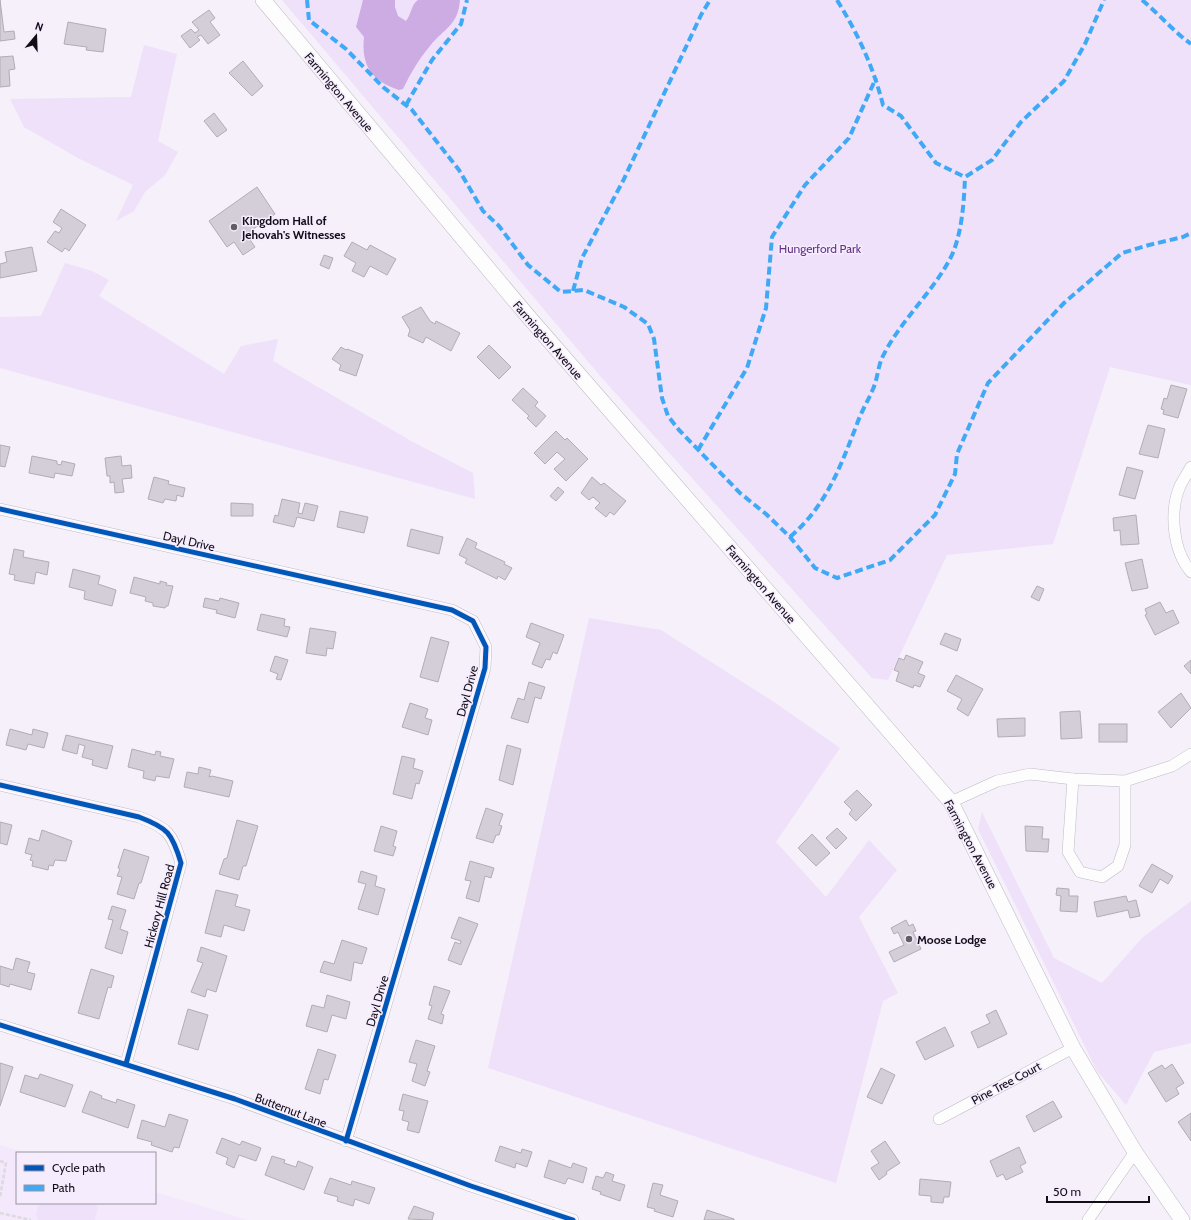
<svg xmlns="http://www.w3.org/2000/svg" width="1191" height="1220" font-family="Cabin,sans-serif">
	<rect width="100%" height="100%" fill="#f5f0f9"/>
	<!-- built -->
	<polygon fill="#f3e8fc" points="0,1145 27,1153 17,1153 17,1203 155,1203 155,1192 248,1220 0,1220"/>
	<!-- green -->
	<g fill="#eee1f9">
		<polygon points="282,0 1191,0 1191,385 1110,367 1053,544 947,555 888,680 872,678 602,378"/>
		<polygon points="144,45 177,54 158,141 178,152 165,175 145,192 134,211 116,221 133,185 78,158 24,127 10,99 131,97"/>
		<polygon points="65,263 92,271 109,280 99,296 224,374 241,346 278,339 273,361 413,442 473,473 475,499 0,368 0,317 41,316"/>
		<polygon points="589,618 661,630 774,702 840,748 776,842 826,897 869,840 897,870 859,917 898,993 883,1001 836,1183 488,1068"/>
		<polygon points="982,812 1054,958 1102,983 1142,938 1191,901 1191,1043 1154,1052 1126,1105 1097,1071 978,829"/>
		<polygon points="39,1203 93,1203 98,1207 95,1220 38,1220 36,1214"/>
	</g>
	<!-- water -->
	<path fill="#ccace3" d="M363 0H395V7L398 16 406 21C412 14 410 6 418 0H460C458 26 444 28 430 46 419 59 410 74 403 89L399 90C372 81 361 66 364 37L356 27Z"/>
	<!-- building -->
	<g fill="#d3ced8" stroke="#b1acb5">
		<polygon points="0,0 4,32 14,31 15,39 0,41"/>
		<polygon points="209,10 215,18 210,22 220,35 208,44 201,35 197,37 200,40 190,48 181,36 191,29 195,33 199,30 192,22"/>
		<polygon points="68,22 106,29 103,52 86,50 87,47 64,44"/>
		<polygon points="13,56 15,69 9,70 10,86 0,87 0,57"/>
		<polygon points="243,61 263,86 252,96 229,73"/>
		<polygon points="214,113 227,130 217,137 204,121"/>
		<polygon points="257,187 275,214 246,234 255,247 243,255 234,242 227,247 209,221"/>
		<polygon points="61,209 86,225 69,251 65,248 62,252 47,242 55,231 59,233 62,228 53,222"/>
		<polygon points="352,242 367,250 370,245 396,259 387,275 370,266 364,277 352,271 356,263 344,256"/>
		<polygon points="32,247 37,271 0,278 0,264 7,262 5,252"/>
		<polygon points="324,255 333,258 329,269 320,265"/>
		<polygon points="421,307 430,321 435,324 436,321 460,333 451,351 426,337 423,343 408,336 410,330 402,317"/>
		<polygon points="489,345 511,367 499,379 477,357"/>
		<polygon points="341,347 346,350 347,349 363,355 356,376 339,370 341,365 332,359"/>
		<polygon points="1171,385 1187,389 1178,418 1163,414 1164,410 1161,409 1164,398 1167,399"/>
		<polygon points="523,388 538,402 535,406 546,416 536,427 527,418 529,416 512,400"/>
		<polygon points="1148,425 1165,429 1158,458 1139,454"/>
		<polygon points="556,431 565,440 567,438 588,459 566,481 554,469 565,459 557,452 545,464 534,453"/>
		<polygon points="0,445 10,447 5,467 0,466"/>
		<polygon points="32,456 57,461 57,464 61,465 62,461 75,464 72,476 55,473 54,478 29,473"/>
		<polygon points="121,456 122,466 131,465 132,478 122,479 124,492 115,493 114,482 110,483 110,476 107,476 105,458"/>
		<polygon points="1127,467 1143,471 1135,499 1119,495"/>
		<polygon points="154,477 169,481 168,484 185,488 183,497 177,495 176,501 165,499 163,503 148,499"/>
		<polygon points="592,477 601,485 604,483 626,501 614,515 610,512 606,517 595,508 600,503 593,497 589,500 581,493"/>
		<polygon points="558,487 564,492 556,501 550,496"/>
		<polygon points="282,499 300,503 298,513 302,514 305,503 318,506 314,521 297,517 294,527 273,522 275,515 278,516"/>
		<polygon points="231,503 253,504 253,516 231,516"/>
		<polygon points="340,511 368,517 364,533 337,527"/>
		<polygon points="1136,515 1139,544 1121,545 1120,530 1114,531 1113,518"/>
		<polygon points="411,529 443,537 439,554 407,546"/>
		<polygon points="467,538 477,543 475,548 505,562 504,564 512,568 505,580 498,576 497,579 465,563 467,559 459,555"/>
		<polygon points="14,549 24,551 23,557 49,562 47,575 36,572 34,584 14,580 15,575 9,574"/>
		<polygon points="1142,559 1148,588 1132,591 1125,563"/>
		<polygon points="73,569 100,576 98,584 116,590 112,606 84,599 85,591 69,587"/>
		<polygon points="134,577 160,584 160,581 167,583 166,585 173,586 168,606 166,606 165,608 153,606 153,603 145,601 146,597 130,593"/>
		<polygon points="1037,586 1044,589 1039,601 1031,597"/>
		<polygon points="205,598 219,601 220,598 239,603 235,618 216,613 217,610 203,607"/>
		<polygon points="1160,602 1166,613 1173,610 1179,623 1155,635 1145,615 1147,614 1145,609"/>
		<polygon points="261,614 285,619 284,626 290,627 287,637 257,630"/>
		<polygon points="531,623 564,635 557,654 553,652 550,660 546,659 542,668 532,664 540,643 526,637"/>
		<polygon points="310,628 336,632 333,649 327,648 326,656 306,653"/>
		<polygon points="945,633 961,639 957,651 940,644"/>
		<polygon points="431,637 449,642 438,682 420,677"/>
		<polygon points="906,655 923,662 918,673 925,676 920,687 914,685 913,688 896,681 899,672 894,670 899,658 904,660"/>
		<polygon points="275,656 288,660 281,680 276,679 278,674 270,671"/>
		<polygon points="1191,660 1191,674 1184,666"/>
		<polygon points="956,675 983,689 968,716 957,709 962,699 947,691"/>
		<polygon points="529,682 545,687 541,699 535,697 528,723 511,718 518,698 524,700"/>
		<polygon points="1181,693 1191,708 1171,728 1158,712"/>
		<polygon points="410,703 428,709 425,718 432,720 428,735 402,727"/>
		<polygon points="1080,711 1082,738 1061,739 1060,712"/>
		<polygon points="1025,718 1025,736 998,737 997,719"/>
		<rect x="1099" y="724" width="28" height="18"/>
		<polygon points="10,729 32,735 33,729 48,733 44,748 28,744 26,750 6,745"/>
		<polygon points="66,735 113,746 107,769 92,765 93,760 82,757 85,746 79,744 77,754 62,750"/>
		<polygon points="507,745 521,749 513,785 499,780"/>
		<polygon points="132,749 155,755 156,751 161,752 160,756 174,759 169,778 156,776 155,781 143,778 144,771 128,767"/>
		<polygon points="402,756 415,759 413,768 423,771 419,784 416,783 412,799 393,794"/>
		<polygon points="199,767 211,770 209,777 212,776 233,781 229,797 184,787 187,772 198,774"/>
		<polygon points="857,790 872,805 856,821 849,814 852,810 844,802"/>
		<polygon points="486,808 503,814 499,825 502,826 499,835 496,835 493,843 476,838"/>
		<polygon points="237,820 258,826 246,866 243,866 239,880 219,874 224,859 227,858"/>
		<polygon points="0,822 12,825 7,845 0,843"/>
		<polygon points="381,826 397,831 393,846 396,847 393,856 374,851"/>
		<polygon points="1025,826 1043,827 1042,839 1049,839 1048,852 1026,851"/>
		<polygon points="837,828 847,838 836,849 826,838"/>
		<polygon points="42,830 72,841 66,861 55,860 53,866 49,865 48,870 32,866 33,861 30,860 32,855 25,853 29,838 39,841"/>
		<polygon points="812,834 830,853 816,866 798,848"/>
		<polygon points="124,849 149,857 141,883 139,883 134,899 117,894 122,877 117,876 120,869 118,868"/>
		<polygon points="470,861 494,868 491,878 485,876 479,902 466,898 471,881 465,880"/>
		<polygon points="1152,864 1173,876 1168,884 1160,879 1152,893 1139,886"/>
		<polygon points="361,871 377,876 375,886 385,889 378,915 358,909 366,884 358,882"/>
		<polygon points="1057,888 1069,889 1069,896 1078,896 1077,912 1060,911 1061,896 1056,895"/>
		<polygon points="216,890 238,895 235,906 250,910 244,931 224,925 221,937 205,933"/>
		<polygon points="1126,896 1128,902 1136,900 1140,916 1130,918 1128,910 1097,917 1094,902"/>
		<polygon points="112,906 126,910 120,929 128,932 122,954 105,948 113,920 108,919"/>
		<polygon points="459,917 478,924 461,965 448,960 455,942 460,944 461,941 451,938"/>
		<polygon points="906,920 909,926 913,924 916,931 913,932 921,949 894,962 889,952 904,945 898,932 894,934 891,928"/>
		<polygon points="342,940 367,948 362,964 354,962 351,981 320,972 324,961 334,964"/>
		<polygon points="201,947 227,956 216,992 207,989 205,997 191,992 203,963 197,961"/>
		<polygon points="16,958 30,962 27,972 35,974 31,990 10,984 9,987 0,984 0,966 13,970"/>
		<polygon points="91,969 114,976 111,988 108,987 99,1019 78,1013"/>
		<polygon points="434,986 450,991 441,1014 444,1015 442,1024 428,1019 432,1006 429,1005"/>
		<polygon points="327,995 350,1002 346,1019 332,1015 327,1032 306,1026 312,1005 324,1008"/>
		<polygon points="188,1009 208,1015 198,1050 178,1044"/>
		<polygon points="996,1010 1007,1034 978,1048 971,1032 990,1023 986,1015"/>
		<polygon points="945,1027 954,1046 925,1060 916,1042"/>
		<polygon points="416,1040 435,1046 427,1071 430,1072 425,1086 412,1081 417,1064 409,1062"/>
		<polygon points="318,1049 336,1055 328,1080 324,1079 320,1094 305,1089"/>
		<polygon points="0,1063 13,1067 0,1106"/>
		<polygon points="1172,1064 1184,1083 1176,1088 1179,1094 1166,1102 1148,1073 1162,1065 1165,1069"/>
		<polygon points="881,1068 895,1075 882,1104 867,1097"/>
		<polygon points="40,1074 73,1085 65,1107 20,1092 25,1075 38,1079"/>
		<polygon points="90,1091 102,1096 101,1098 116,1103 117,1099 135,1105 128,1128 82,1112"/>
		<polygon points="403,1094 428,1101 419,1133 407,1130 409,1122 402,1120 404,1111 399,1110"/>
		<polygon points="1053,1101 1062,1117 1034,1132 1026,1116"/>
		<polygon points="1191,1113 1191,1141 1178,1122"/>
		<polygon points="169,1114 188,1120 179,1148 174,1147 172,1152 151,1145 152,1142 137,1138 142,1120 165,1127"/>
		<polygon points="222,1138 240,1145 242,1141 261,1148 256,1161 239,1155 234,1168 226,1164 228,1158 216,1153"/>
		<polygon points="885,1141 900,1163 886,1172 887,1174 879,1180 871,1168 879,1163 871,1151"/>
		<polygon points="500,1146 521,1153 522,1149 532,1152 527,1167 516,1163 515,1168 495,1161"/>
		<polygon points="1019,1147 1026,1163 1020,1166 1023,1172 1006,1180 1003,1174 997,1177 990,1161"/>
		<polygon points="272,1156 285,1160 284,1163 296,1167 298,1161 313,1167 304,1190 265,1175"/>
		<polygon points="549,1160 571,1168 573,1163 587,1168 583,1183 568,1178 565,1184 544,1177"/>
		<polygon points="606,1172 614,1175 612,1181 625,1185 620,1201 600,1194 601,1192 592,1189 596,1176 603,1178"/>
		<polygon points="330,1178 351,1185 352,1181 375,1188 369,1204 355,1199 353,1206 337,1201 338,1197 324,1193"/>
		<polygon points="920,1179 951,1182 949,1197 944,1197 943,1203 931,1202 931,1196 919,1195"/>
		<polygon points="653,1183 663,1185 660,1195 678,1201 673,1217 654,1211 655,1209 647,1207"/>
		<polygon points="414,1206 434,1213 432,1220 408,1219"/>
		<polygon points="707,1210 734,1219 734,1220 704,1220"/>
	</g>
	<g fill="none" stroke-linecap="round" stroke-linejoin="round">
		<defs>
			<g id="minor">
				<path d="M1191 467C1187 474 1183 480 1180 486 1169 512 1173 551 1191 572"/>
				<polyline points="0,509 452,610 473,621 486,647 485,668 346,1141"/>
				<polyline points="1073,779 1068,852 1080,872 1102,877 1118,866 1125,845 1125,781"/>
				<path d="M0 785 139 817C168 828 172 833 181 863L126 1064"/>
				<polyline points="951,802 997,781 1030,774 1073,779 1125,781 1172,766 1191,754"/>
				<polyline points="0,1025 235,1099 471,1186 573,1220"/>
				<polyline points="939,1119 1073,1048"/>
				<polyline points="1088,1220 1135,1152"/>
			</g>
			<polyline id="secondary" points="263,0 527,315 951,802 1073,1048 1135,1152 1182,1220"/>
		</defs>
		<!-- minor casing -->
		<use href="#minor" stroke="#bfbac3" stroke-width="12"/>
		<!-- secondary casing -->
		<use href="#secondary" stroke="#bfbac3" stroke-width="16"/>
		<!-- path -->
		<g stroke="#dcdadc" stroke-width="2.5" stroke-dasharray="4 2" stroke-linecap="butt">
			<polyline points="0,1161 6,1163 0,1197"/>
			<polyline points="0,1213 31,1220"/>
		</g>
		<!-- minor -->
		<use href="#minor" stroke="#fefdfe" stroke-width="11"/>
		<!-- secondary -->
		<use href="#secondary" stroke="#fefdfe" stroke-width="15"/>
		<!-- quiet -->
		<g stroke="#3fa9f5" stroke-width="4" stroke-dasharray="8 4" stroke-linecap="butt">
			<polyline points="307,0 309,20 346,49 383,87 412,110 459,170 483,211 499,226 528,265 561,292 584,290 624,307 648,324 654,339 662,398 668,416 679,430 740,493 766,514 790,537 815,568 837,578 890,560 935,515 955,474 957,454 988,383 1064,303 1122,253 1149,245 1183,237 1191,233"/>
			<path d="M837 0C858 34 873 66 883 105L901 116 936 163 965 177 992 160 1021 122 1064 81 1085 44 1104 0"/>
			<path d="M1142 0C1159 14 1173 31 1191 44"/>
			<polyline points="406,105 432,60 461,24 467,0"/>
			<polyline points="573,291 582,258 623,181 701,15 710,0"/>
			<polyline points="698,450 747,368 766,308 772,237 805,185 849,138 876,78"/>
			<path d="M790 537C826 506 840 468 857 424 861 412 868 401 873 389 878 378 878 364 884 354 902 319 933 292 951 257 962 234 964 202 965 177"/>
		</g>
		<defs>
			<g id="cycleway">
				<polyline points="0,509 452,610 473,621 486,647 485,668 346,1141"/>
				<path d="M0 785 139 817C168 828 172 833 181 863L126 1064"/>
				<polyline points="0,1025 235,1099 471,1186 573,1220"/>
			</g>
		</defs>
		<!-- cycleway casing -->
		<use href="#cycleway" stroke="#f5ecfd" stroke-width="8"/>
		<!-- cycleway -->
		<use href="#cycleway" stroke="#0057b8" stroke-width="5"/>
	</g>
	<!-- markers -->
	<g fill="#615c65" stroke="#f5ecfd" stroke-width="1.5">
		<circle cx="234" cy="227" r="4"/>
		<circle cx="909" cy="939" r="4"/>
	</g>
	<g text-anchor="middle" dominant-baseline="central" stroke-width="3" stroke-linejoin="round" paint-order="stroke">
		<!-- street labels -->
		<g font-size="12" fill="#120d16" stroke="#f5ecfd">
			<text transform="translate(339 92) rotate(50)">Farmington Avenue</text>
			<text transform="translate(548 340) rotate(49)">Farmington Avenue</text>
			<text transform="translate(189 541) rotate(13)">Dayl Drive</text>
			<text transform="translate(761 584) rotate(49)">Farmington Avenue</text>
			<text transform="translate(467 691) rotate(-75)">Dayl Drive</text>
			<text transform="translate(971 844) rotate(62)">Farmington Avenue</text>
			<text transform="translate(159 906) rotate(-75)">Hickory Hill Road</text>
			<text transform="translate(377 1001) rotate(-74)">Dayl Drive</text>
			<text transform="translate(1006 1083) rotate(-28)">Pine Tree Court</text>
			<text transform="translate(291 1110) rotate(21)">Butternut Lane</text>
		</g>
		<!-- poi labels -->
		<g font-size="12" font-weight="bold" fill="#120d16" stroke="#f5ecfd" text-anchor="start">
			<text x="242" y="220">Kingdom Hall of<tspan x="242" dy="14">Jehovah's Witnesses</tspan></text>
			<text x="917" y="939">Moose Lodge</text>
		</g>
		<!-- park labels -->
		<g font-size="12" fill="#653087" stroke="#f5ecfd">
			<text x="820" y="248">Hungerford Park</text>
		</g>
	</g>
	<!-- legend -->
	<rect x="16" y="1152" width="140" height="52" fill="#f5ecfd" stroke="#9a93a1"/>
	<rect x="24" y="1165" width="20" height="6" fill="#0057b8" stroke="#9a93a1"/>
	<text x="52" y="1172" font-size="12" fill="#120d16">Cycle path</text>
	<rect x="24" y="1185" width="20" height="6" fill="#3fa9f5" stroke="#9a93a1"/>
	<text x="52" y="1192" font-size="12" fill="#120d16">Path</text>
	<!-- north arrow -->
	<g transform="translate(36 36) rotate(19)" stroke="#f5ecfd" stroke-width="3" paint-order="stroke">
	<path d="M0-3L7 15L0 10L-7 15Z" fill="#120d16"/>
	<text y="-6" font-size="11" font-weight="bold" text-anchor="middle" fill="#120d16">N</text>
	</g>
	<!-- scale -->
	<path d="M1047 1196v6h102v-6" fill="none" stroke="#120d16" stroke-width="2"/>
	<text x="1053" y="1196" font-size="12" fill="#120d16" stroke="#f5ecfd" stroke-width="3" paint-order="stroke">50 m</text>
</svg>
